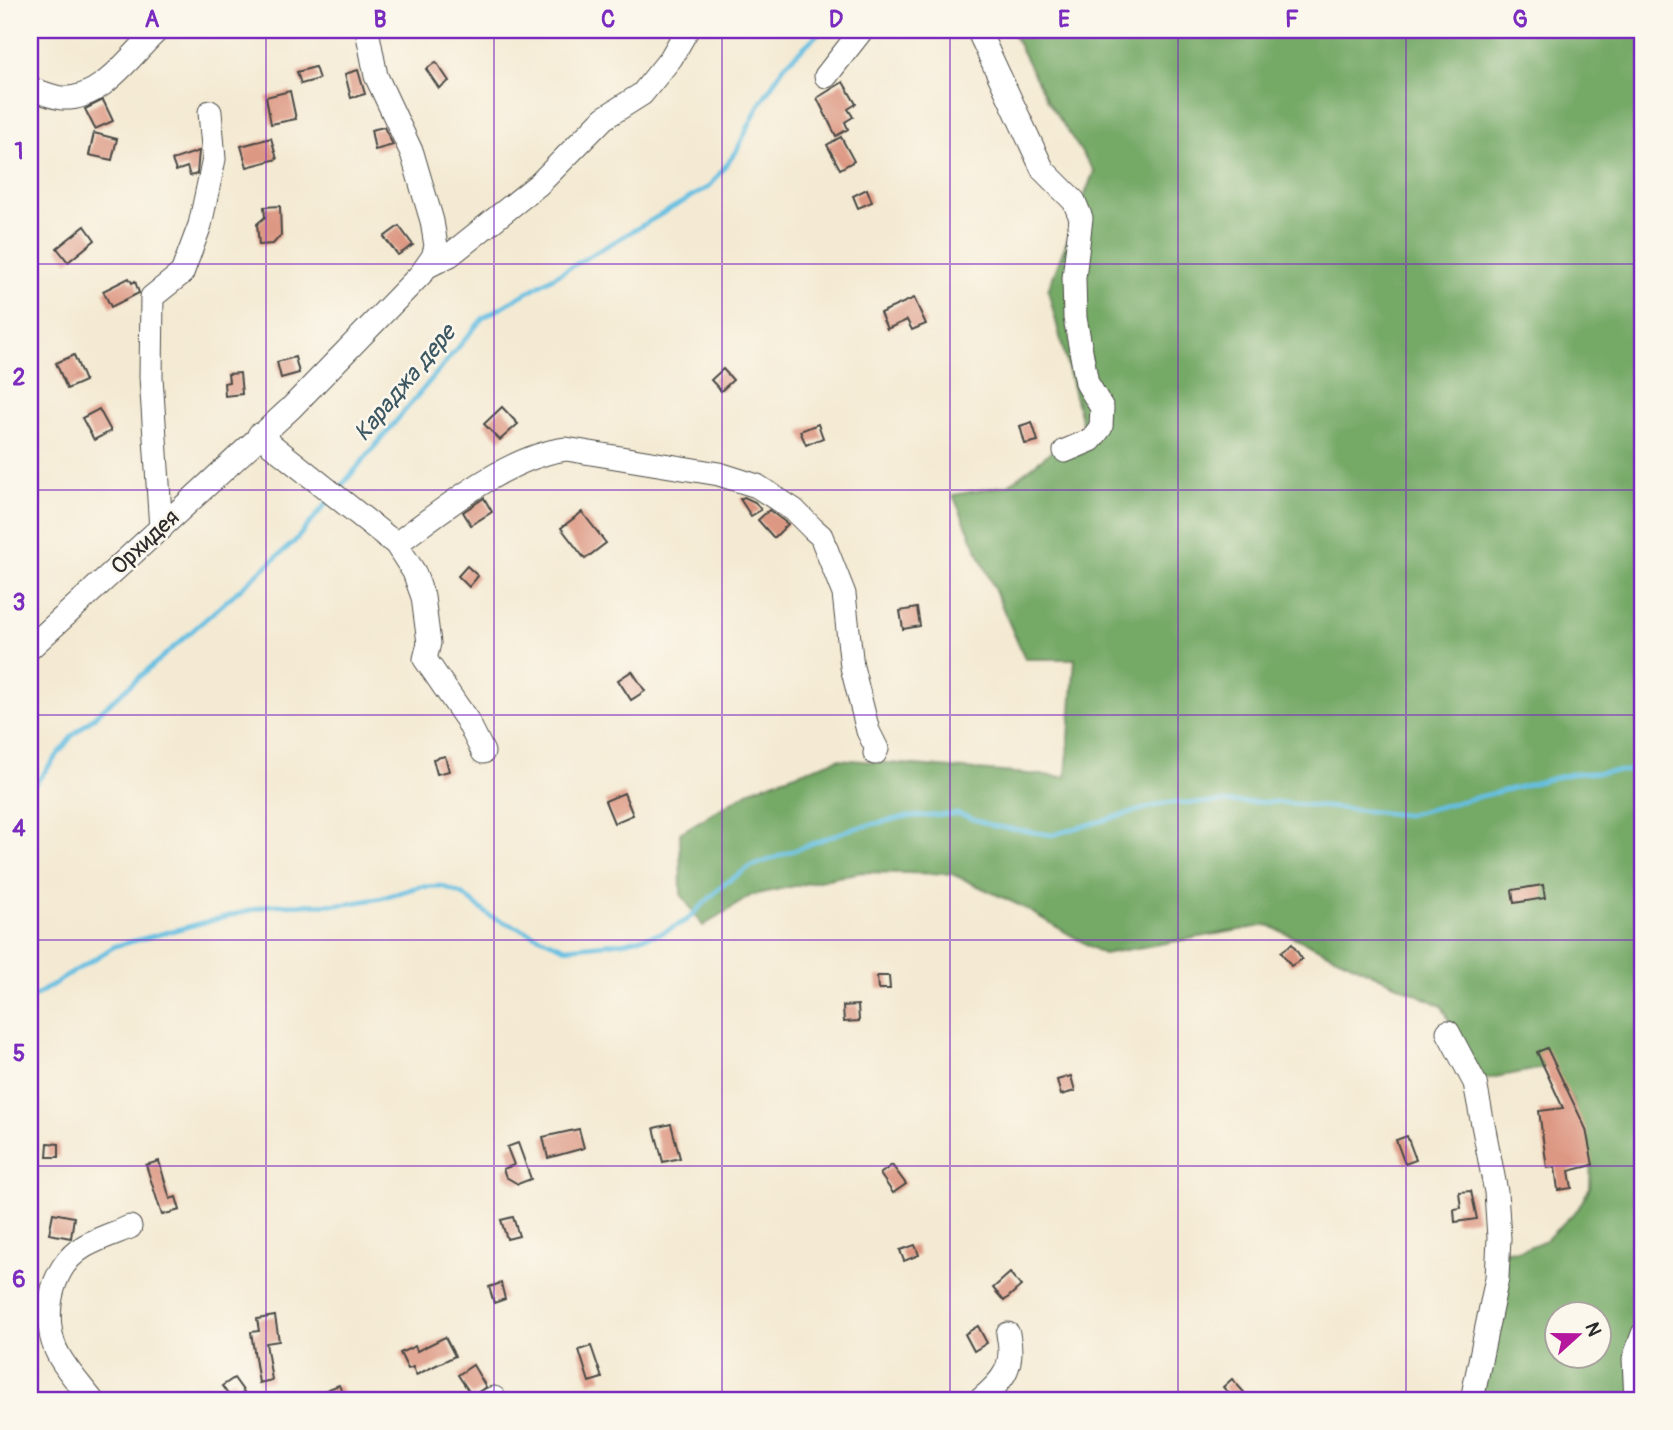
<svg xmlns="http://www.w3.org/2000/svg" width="1673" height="1430" font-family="Pangolin,sans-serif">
	<rect width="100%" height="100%" fill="#fbf7ec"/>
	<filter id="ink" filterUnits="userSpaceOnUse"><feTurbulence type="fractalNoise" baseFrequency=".0143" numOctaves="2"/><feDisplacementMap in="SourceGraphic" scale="14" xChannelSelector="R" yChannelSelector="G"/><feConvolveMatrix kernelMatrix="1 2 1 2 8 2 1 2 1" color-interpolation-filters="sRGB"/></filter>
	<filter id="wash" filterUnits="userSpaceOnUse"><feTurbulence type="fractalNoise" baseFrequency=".00686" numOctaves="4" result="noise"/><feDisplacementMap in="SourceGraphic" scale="28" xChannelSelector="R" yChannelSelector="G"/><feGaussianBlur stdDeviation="1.57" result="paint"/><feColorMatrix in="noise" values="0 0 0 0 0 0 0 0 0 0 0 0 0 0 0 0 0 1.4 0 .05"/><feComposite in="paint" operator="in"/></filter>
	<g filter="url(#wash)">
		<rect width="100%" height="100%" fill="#f4ead3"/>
		<!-- forest -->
		<path fill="#74a966" stroke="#506a48" stroke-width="2" fill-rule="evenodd" d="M1011 30H1643V1400H1467L1505 1251 1522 1250 1546 1240 1578 1209 1590 1187 1591 1160 1573 1100 1549 1067 1480 1080 1442 1006 1268 925 1103 954 1019 905 952 874 861 872 752 895 703 926 681 894 680 833 753 789 838 759 1066 777 1075 659H1025L953 495 1008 485 1083 427 1048 290 1094 171 1047 100ZM1558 1314H1600V1356H1558Z"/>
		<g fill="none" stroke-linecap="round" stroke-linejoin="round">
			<!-- stream -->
			<g stroke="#65bfe2" stroke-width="4.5">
				<polyline points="338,490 483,318 710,186 736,152 759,105 785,65 822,30"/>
				<polyline points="30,791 72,736 295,541 330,499"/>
				<polyline points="30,999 115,946 270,905 347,904 382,898 418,887 442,886 462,894 490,916 566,948 624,942 662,933 687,920 723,885 750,867 848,830 904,817 959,814 993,826 1052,835 1165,803 1275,802 1406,815 1570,774 1643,770"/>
			</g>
		</g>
		<g id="blocks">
			<!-- building -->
			<g fill="#dd9883">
				<polygon points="436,62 449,81 439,88 426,69"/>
				<polygon points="315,67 319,79 301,84 297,72"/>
				<polygon points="358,70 365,94 351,98 345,74"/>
				<polygon points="843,82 856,104 848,109 853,117 845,122 848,129 836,136 817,98"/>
				<polygon points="290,91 296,119 271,124 266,97"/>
				<polygon points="103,100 113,121 95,129 85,109"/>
				<polygon points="384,127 393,145 375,150 371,130"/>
				<polygon points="94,133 117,139 112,160 89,155"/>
				<polygon points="841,137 854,161 840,169 827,145"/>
				<polygon points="271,138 277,159 247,167 241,146"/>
				<polygon points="199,151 197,174 190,176 187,167 176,171 172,160"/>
				<polygon points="867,189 872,202 858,208 853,196"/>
				<polygon points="280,206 281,235 273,244 259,245 257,224 265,217 264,207"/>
				<polygon points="85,226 95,240 68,262 57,248"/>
				<polygon points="399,226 413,245 398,255 384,237"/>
				<polygon points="129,278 132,283 135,281 139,293 111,307 103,291"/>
				<polygon points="914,298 926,324 912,330 907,320 887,329 880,313"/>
				<polygon points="74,355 85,381 67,389 56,363"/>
				<polygon points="295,357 299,373 281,378 277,362"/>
				<polygon points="723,369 733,380 721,391 711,380"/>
				<polygon points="240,373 242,394 225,396 224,383 229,382 228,374"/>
				<polygon points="502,407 518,424 500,440 484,424"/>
				<polygon points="99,409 111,431 94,440 82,418"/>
				<polygon points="1032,422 1038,441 1025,444 1020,426"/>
				<polygon points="818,424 823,438 806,445 800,431"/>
				<polygon points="744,497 755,502 761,510 751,516 740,499"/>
				<polygon points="484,498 492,512 471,525 463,512"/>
				<polygon points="769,510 788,524 774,538 758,520"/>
				<polygon points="582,512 606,543 585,559 561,528"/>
				<polygon points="467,566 478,576 469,587 458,576"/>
				<polygon points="917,608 920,626 903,629 900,611"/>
				<polygon points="632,671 645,691 631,700 618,680"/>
				<polygon points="445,756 449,771 437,774 433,759"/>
				<polygon points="624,793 633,815 614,823 605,801"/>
				<polygon points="1543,885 1545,898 1514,903 1512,890"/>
				<polygon points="1292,944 1302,959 1291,966 1281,952"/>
				<polygon points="877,976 889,976 890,989 878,989"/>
				<polygon points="858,1005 859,1021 844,1022 843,1006"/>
				<polygon points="1547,1048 1586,1129 1593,1165 1569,1171 1572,1188 1558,1190 1555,1167 1547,1168 1539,1111 1563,1108 1537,1052"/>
				<polygon points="1071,1076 1075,1091 1061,1095 1057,1080"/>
				<polygon points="671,1124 680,1158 663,1162 654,1128"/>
				<polygon points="579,1129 584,1148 548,1158 543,1137"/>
				<polygon points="1407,1136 1416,1160 1405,1164 1396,1140"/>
				<polygon points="48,1143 59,1144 59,1157 47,1157"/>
				<polygon points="518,1143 531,1179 518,1184 506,1177 503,1169 514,1165 507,1147"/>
				<polygon points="159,1161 170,1199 176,1197 180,1210 162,1215 146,1165"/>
				<polygon points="892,1165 906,1184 893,1193 880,1174"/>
				<polygon points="1471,1191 1477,1219 1455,1222 1454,1209 1461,1208 1459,1192"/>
				<polygon points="53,1213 74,1217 71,1238 49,1234"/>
				<polygon points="513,1217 519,1236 507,1239 501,1220"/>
				<polygon points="915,1245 919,1255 904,1261 900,1250"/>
				<polygon points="1010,1273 1021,1286 1004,1301 993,1288"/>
				<polygon points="501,1283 505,1299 494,1303 489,1287"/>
				<polygon points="275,1316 279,1341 266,1343 272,1380 259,1383 251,1332 259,1331 257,1319"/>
				<polygon points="978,1326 987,1343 974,1351 965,1334"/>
				<polygon points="445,1337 455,1356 416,1375 413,1367 408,1369 400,1353 415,1346 417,1351"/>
				<polygon points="591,1346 602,1378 589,1382 579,1350"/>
				<polygon points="473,1365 486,1387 472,1396 458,1375"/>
				<polygon points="234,1378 244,1392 232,1400 222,1386"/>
				<polygon points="1232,1379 1251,1400 1235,1400 1223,1387"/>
				<polygon points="339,1385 345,1400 330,1400 326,1390"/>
			</g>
		</g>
	</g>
	<g filter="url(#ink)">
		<use href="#blocks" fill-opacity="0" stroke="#494844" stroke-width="2"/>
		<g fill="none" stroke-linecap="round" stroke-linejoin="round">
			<defs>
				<g id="minor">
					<polyline points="978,30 1043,170 1074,201 1081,218 1074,278 1075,318 1087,383 1102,408 1101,427 1091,440 1065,451"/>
					<polyline points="826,76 862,30"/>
					<path d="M30 89C40 91 51 97 62 98 102 101 132 53 158 30"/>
					<polyline points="428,266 450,255 539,184 604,118 642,94 671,58 687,30"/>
					<polyline points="259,435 396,544 414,572 423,597 429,643 425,659 467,720 483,752"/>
					<polyline points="161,529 151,377 152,297 182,273 200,225 214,159 210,112"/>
					<path d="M396 544C444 509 506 457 566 449L719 474 757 486 794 510 813 529 821 536 844 594 852 667 868 731 877 749 875 753"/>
					<polyline points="30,648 291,408 421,274 433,257 436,246 432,221 412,153 376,76 367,30"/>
					<polyline points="1448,1032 1475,1083 1496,1192 1499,1238 1497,1278 1472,1400"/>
					<path d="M92 1400C81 1386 68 1372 59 1356 40 1322 49 1266 85 1246 99 1238 115 1233 130 1227"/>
					<polyline points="490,1400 494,1398"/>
					<path d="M980 1400C1004 1380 1015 1366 1008 1334"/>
					<polyline points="1636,1400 1634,1359 1643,1334"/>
				</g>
			</defs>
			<!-- minor casing -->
			<use href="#minor" stroke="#494844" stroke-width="25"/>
			<!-- minor -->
			<use href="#minor" stroke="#fff" stroke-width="23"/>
		</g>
	</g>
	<!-- grid -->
	<path fill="none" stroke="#7b2cbf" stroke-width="2" stroke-opacity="0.55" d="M266 30V1400M494 30V1400M722 30V1400M950 30V1400M1178 30V1400M1406 30V1400M30 264H1643M30 490H1643M30 715H1643M30 940H1643M30 1166H1643"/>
	<g text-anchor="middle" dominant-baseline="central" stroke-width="5" stroke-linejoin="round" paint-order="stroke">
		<!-- street labels -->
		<g font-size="23" fill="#2b2b2b" stroke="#fbf7ec">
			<text transform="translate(145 542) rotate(-43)">Орхидея</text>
		</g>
		<!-- water labels -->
		<g font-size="24" font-style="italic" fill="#3c5762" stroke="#fbf7ec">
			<text transform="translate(405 383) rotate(-50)">Караджа дере</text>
		</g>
	</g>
	<!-- margin -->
	<rect width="1673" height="1430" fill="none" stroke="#fbf7ec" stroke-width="77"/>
	<!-- north arrow -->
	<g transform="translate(1578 1335) rotate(69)"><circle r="33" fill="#fbf7ec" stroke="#a8a59f" stroke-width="2"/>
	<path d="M0-5L12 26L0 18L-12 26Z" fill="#b5179e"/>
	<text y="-10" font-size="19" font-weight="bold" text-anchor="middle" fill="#2b2b2b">N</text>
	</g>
	<rect x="38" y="38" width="1596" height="1354" fill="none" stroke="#7b2cbf" stroke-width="2.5"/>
	<g font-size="23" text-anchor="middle" font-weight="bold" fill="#7b2cbf">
		<text x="152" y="27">A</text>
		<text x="380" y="27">B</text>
		<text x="608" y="27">C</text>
		<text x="836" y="27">D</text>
		<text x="1064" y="27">E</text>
		<text x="1292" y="27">F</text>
		<text x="1520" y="27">G</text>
		<text x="19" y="159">1</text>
		<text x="19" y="385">2</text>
		<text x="19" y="610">3</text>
		<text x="19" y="836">4</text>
		<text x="19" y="1061">5</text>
		<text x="19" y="1287">6</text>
	</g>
</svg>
